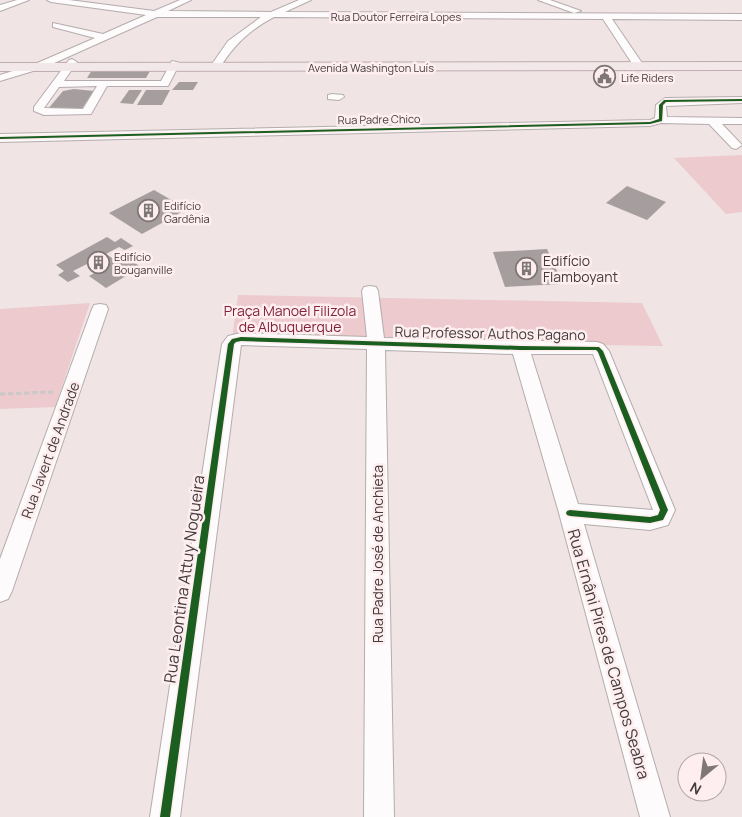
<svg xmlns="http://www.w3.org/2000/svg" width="742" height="817" font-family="Manrope,sans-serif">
	<rect width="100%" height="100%" fill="#f0e4e5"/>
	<!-- green -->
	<g fill="#eccacd">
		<polygon points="742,155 742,212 726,214 674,158"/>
		<polygon points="238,295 642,303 663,346 232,339"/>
		<polygon points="90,303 55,407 0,409 0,309"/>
	</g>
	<!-- building -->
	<g fill="#a69e9e">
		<polygon points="92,70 150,71 146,78 87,78"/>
		<polygon points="179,82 198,82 193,90 172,90"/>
		<polygon points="74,89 94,91 81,110 48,109 63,91"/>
		<polygon points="129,90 142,90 133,104 120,103"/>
		<polygon points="146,90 170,90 162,105 137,105"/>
		<polygon points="627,186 666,202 647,220 606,203"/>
		<polygon points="154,190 187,209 142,234 109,213"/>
		<polygon points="107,237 115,242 121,238 133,246 125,250 119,247 106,254 115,260 123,255 141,267 106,288 89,276 98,271 87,264 73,271 80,276 68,282 58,275 64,271 56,265"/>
		<polygon points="547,249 563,284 505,287 493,252"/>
	</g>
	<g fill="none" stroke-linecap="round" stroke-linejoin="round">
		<defs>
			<g id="minor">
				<polygon points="17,0 29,0 0,11 0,5"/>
				<path d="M47 0H69L154 11 180 0H191L168 11 271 12 299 0H311L285 12 742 14V20L612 19 644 66 639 69 635 68 603 19 274 17C249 30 233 46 219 69L215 70 210 67 228 41 261 17H157L43 68 0 81V75L35 64 95 38 53 27V23L103 34 146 15 51 2Z"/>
				<polygon points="538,0 550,0 581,11 574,13"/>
				<path d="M72 59 77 62 64 81H161L172 61 180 63 168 86H107L91 114 44 115 34 111V107L69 60ZM97 86 83 109 44 108 59 87Z"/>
				<polygon points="332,94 343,95 344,97 339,100 328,99 328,95"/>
				<polygon points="742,97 742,103 666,106 667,117 742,118 742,124 722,124 742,145 736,149 732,148 709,124 661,123 650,126 0,142 0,134 650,120 655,118 656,105 665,98"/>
				<path d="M370 286 376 287 378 291 384 338 597 342 603 344 609 351 675 510 668 525 650 530 584 524 670 817H640L559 513 513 354 385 350 394 817H364L367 349 241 345 180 817H150L222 344 228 336 241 333 367 337 362 291 364 287ZM531 354H593L653 510 578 504Z"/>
				<polygon points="100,304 106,305 108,309 12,591 8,599 0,602 0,559 92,309 94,305"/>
			</g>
			<polygon id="major" points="742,62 742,70 0,71 0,63"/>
		</defs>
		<!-- minor casing -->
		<use href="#minor" stroke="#b5acad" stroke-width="2"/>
		<!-- major casing -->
		<use href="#major" stroke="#c0acaf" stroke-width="2"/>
		<!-- path -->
		<polyline stroke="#ccc7c8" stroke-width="3" stroke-dasharray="5.5 2.5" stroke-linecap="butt" points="0,394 53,392"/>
		<!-- minor -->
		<use href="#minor" fill="#fdfbfb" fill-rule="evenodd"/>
		<!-- major -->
		<use href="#major" fill="#f2e8e9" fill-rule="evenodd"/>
		<defs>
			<g id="cycleway">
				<polygon points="742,99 742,101 666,102 663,105 662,121 650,124 0,139 0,137 650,122 659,119 659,105 664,100"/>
				<polygon points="241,337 520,346 599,347 603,351 668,510 663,520 650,523 570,516 567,515 566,513 567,511 570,510 650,517 658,515 660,510 598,352 596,350 520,350 241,341 236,342 234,344 170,817 160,817 228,344 232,339"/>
			</g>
		</defs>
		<!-- cycleway casing -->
		<use href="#cycleway" stroke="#feeeef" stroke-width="3"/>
		<!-- cycleway -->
		<use href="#cycleway" fill="#1b5e20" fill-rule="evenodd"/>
	</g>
	<!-- icons -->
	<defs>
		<symbol id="civic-ring" viewBox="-11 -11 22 22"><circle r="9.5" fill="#feeeef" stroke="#7f7676" stroke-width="1.5"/><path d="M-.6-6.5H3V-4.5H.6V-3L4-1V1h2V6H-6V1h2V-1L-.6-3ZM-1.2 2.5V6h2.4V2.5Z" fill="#7f7676"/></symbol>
		<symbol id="building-ring" viewBox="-11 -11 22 22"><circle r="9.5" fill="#feeeef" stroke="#7f7676" stroke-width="1.5"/><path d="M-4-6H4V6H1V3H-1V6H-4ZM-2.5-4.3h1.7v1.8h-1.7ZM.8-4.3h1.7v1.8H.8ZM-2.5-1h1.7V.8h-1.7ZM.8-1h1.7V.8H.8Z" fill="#7f7676"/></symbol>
	</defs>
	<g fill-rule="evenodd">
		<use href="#civic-ring" x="592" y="64" width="25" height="25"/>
		<use href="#building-ring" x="136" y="198" width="25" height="25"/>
		<use href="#building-ring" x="86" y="250" width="25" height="25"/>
		<use href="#building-ring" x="514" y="256" width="25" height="25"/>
	</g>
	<g text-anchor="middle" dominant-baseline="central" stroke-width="5" stroke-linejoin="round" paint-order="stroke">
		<!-- far-street labels -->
		<g font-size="11" fill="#423a3b" stroke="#feeeef">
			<text x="396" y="16">Rua Doutor Ferreira Lopes</text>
			<text x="371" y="67">Avenida Washington Luís</text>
			<text transform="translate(379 119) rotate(-1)">Rua Padre Chico</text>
		</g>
		<!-- far-poi labels -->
		<g font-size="11" fill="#423a3b" stroke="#feeeef" text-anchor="start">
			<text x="621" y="77">Life Riders</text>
			<text x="164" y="205">Edifício<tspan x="164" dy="13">Gardênia</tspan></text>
			<text x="114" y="256">Edifício<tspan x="114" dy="13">Bouganville</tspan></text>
		</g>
		<!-- poi labels -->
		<g font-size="14" fill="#423a3b" stroke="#feeeef" text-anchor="start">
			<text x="543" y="260">Edifício<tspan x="543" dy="16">Flamboyant</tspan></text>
		</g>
		<!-- park labels -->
		<g font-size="14" fill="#822139" stroke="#feeeef">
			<text x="290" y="310">Praça Manoel Filizola<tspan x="290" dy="16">de Albuquerque</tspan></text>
		</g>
		<!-- street labels -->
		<g font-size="14" fill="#423a3b" stroke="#feeeef">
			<text transform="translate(490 333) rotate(1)">Rua Professor Authos Pagano</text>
			<text transform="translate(50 450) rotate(-70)">Rua Javert de Andrade</text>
			<text transform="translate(377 554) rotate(-90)">Rua Padre José de Anchieta</text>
		</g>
		<!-- near-street labels -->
		<g font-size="16" fill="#423a3b" stroke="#feeeef">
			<text transform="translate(184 579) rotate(-82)">Rua Leontina Attuy Nogueira</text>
			<text transform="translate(609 654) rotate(74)">Rua Ernâni Pires de Campos Seabra</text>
		</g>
	</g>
	<!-- north arrow -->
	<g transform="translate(702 777) rotate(209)"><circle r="24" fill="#feeeef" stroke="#b3a6a7"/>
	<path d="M0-4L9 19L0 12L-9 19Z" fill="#7f7676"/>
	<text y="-8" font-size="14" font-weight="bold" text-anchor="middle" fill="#423a3b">N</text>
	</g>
</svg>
